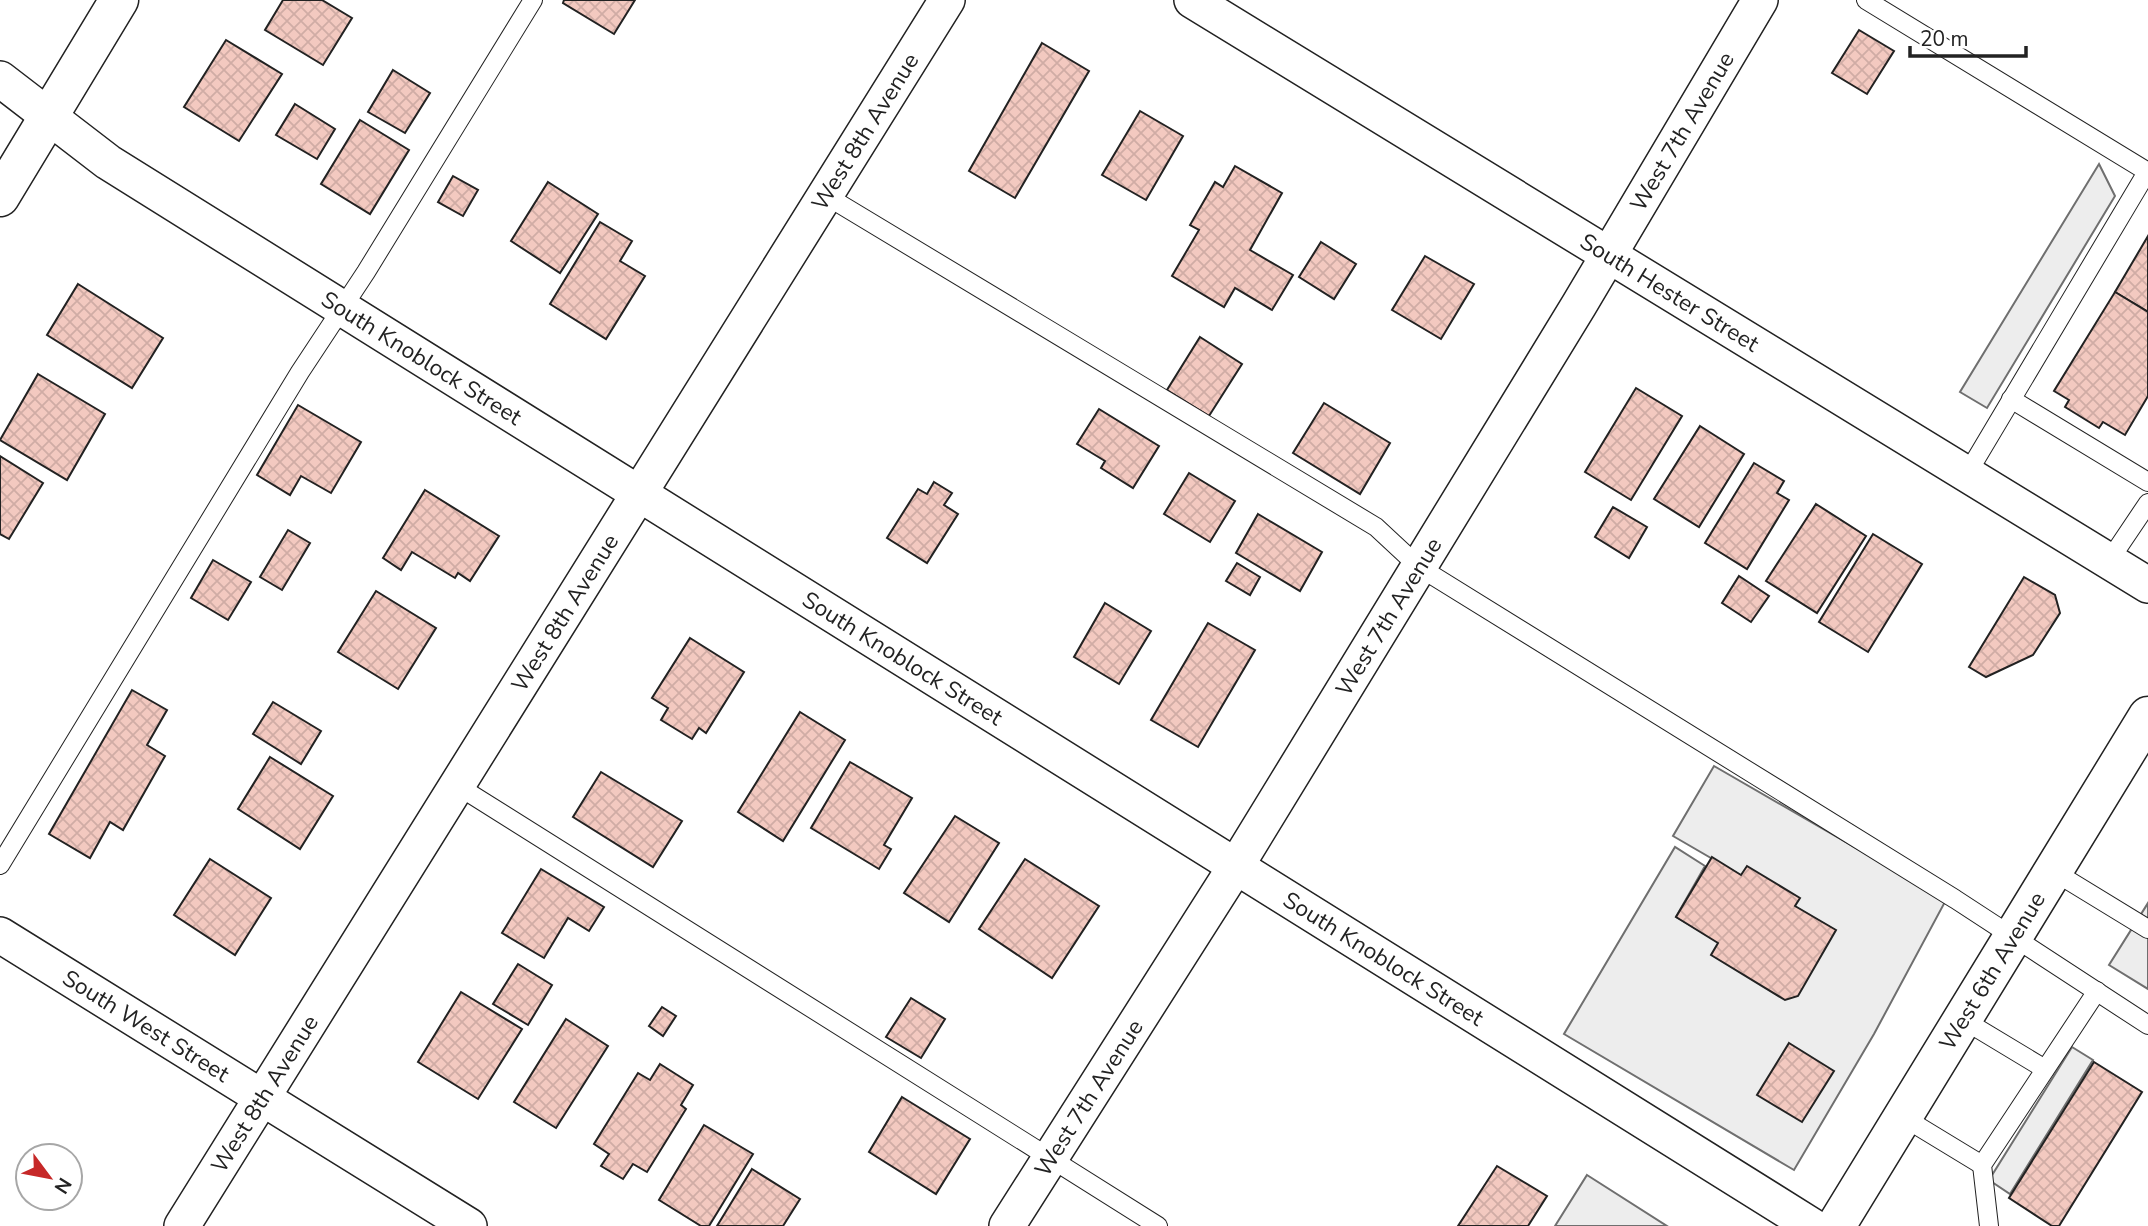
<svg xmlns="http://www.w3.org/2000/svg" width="2148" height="1226" font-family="'Nunito Sans',sans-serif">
	<defs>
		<pattern id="building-cross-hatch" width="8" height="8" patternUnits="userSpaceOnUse" patternTransform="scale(1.75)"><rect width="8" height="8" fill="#f3c9c0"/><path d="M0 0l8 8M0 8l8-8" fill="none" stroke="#d0aca5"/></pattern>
	</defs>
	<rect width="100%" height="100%" fill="#fff"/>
	<!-- parking -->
	<g fill="#ededed" stroke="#6f6f6f" stroke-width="2">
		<polygon points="2099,164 2115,196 1987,408 1960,392"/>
		<polygon points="1714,766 1946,900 1874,1034 1794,1170 1564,1034 1675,847 1705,866 1676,917 1800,990 1835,930 1673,836"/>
		<polygon points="2148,903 2148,989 2109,965"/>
		<polygon points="2072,1047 2093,1060 2010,1194 1989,1180"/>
		<polygon points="1587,1175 1667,1226 1555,1226"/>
	</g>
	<!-- building -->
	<g fill="url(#building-cross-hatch)" stroke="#222" stroke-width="2">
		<polygon points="283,0 322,0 352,18 323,65 265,30"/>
		<polygon points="564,0 635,0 614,34 563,3"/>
		<polygon points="1859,30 1894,51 1867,94 1832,73"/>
		<polygon points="226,40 282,74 239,141 184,107"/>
		<polygon points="1042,43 1089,71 1015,198 969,171"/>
		<polygon points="393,70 430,93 405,133 368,112"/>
		<polygon points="295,104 335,129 317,159 276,135"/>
		<polygon points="1140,111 1183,136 1146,200 1102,175"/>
		<polygon points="360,120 409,150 370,214 321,184"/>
		<polygon points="1235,166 1282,193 1250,250 1293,275 1272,310 1235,288 1224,307 1172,276 1199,230 1190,225 1215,182 1223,187"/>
		<polygon points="453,176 478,190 463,216 438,202"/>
		<polygon points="548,182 598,214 560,273 511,241"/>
		<polygon points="600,222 632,241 620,261 645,276 606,339 550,304"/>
		<polygon points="2148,236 2148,312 2115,292"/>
		<polygon points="1321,242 1356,264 1334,299 1299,277"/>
		<polygon points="1425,256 1474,284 1441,339 1392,310"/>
		<polygon points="78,284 163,338 132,388 47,335"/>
		<polygon points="2115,292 2148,312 2148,396 2125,435 2103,422 2099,428 2065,407 2069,400 2054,391"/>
		<polygon points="1200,337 1242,364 1209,416 1167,390"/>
		<polygon points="38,374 105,414 67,480 0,440"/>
		<polygon points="1636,388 1682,416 1631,500 1585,472"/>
		<polygon points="1324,403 1390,443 1360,494 1293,453"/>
		<polygon points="298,405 361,442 331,493 301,476 290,495 257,475"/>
		<polygon points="1099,409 1159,446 1133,488 1101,468 1105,461 1077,444"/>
		<polygon points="1700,426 1744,454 1699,527 1654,499"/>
		<polygon points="0,456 43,483 9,539 0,534"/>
		<polygon points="1754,463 1784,481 1777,493 1789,500 1747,569 1705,543"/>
		<polygon points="1189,473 1235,501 1210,542 1164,514"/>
		<polygon points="934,482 952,493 944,505 958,514 927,563 887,538 918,489 927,494"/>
		<polygon points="425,490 499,536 470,581 458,573 455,578 412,552 401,570 383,558"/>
		<polygon points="1816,504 1866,536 1817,613 1766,581"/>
		<polygon points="1613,507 1647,527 1629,558 1595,537"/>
		<polygon points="1258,514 1322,552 1300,591 1236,553"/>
		<polygon points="288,530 310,543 282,590 260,577"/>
		<polygon points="1873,534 1922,564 1868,652 1819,622"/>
		<polygon points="213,560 251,582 228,620 191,598"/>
		<polygon points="1237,563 1260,577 1250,595 1226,581"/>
		<polygon points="1739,576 1769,596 1751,622 1722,603"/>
		<polygon points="2024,577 2055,595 2060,613 2033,655 1986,677 1969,667"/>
		<polygon points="376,591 436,628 398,689 338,652"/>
		<polygon points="1105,603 1151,631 1119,684 1074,657"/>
		<polygon points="1208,623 1255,650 1198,747 1151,720"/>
		<polygon points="690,638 744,672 706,733 699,728 692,739 661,720 668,708 652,698"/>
		<polygon points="132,690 167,710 147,745 165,756 123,830 110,822 90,858 49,834"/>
		<polygon points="273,702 321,731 301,764 253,734"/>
		<polygon points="800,712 845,740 783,841 738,812"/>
		<polygon points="270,757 333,796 300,849 238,809"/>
		<polygon points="850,762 912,798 884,845 891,849 879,869 811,828"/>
		<polygon points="601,772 682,821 653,867 573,817"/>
		<polygon points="955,816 999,843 949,922 904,893"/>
		<polygon points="1712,857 1741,875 1747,866 1800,898 1795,906 1836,930 1798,996 1785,1000 1711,955 1718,943 1676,917"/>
		<polygon points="210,859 271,898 235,955 174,915"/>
		<polygon points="1025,859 1099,906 1052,978 979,929"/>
		<polygon points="541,869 604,907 589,931 568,918 544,958 502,933"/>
		<polygon points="518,964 552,985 528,1025 493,1004"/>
		<polygon points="461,992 522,1029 478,1099 418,1062"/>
		<polygon points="911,998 945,1019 921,1058 886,1037"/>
		<polygon points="662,1007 676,1016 663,1036 649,1026"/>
		<polygon points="566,1019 608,1046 556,1128 514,1102"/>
		<polygon points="1789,1043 1834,1071 1802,1122 1757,1095"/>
		<polygon points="2094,1062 2142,1092 2059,1226 2052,1226 2009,1198"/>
		<polygon points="660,1064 693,1085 681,1105 686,1109 647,1172 633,1164 623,1179 601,1166 609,1154 594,1144 638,1073 650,1080"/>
		<polygon points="902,1097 970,1139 936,1194 869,1152"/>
		<polygon points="704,1125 753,1154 709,1226 701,1226 659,1200"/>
		<polygon points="1497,1166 1547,1196 1528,1226 1458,1226"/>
		<polygon points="752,1169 800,1199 783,1226 717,1226"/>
	</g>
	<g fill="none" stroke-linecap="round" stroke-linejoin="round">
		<defs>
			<g id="lane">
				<polyline points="1866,0 2148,172"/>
				<polyline points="825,195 1376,527 1419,567 1955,899 2148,1025"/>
				<polyline points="2011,399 2148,482"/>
				<polyline points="1967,474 2147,172"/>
				<polyline points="2109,561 2148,503"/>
				<polyline points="458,786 1158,1226"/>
				<polyline points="0,865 300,372 366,272 533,0"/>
				<polyline points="2053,871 2148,929"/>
				<polyline points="1962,1019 2045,1069"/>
				<polyline points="1903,1117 1982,1165"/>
				<polyline points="1989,1226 1982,1165 2097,991"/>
			</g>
			<g id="street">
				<path id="s1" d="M1192 0 2148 585"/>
				<path id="s2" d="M0 79 108 162 1812 1226"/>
				<path id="s3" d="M0 935 469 1226"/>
				<path id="s4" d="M182 1226 947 0"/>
				<path id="s5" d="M1007 1226 1236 866 1579 305 1760 0"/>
			</g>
			<polyline id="secondary" points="0,197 119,0"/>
			<g id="highway">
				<path id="s6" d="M1836 1226 2148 716"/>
			</g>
		</defs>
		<!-- lane casing -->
		<use href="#lane" stroke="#222" stroke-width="20"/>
		<!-- street casing -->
		<use href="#street" stroke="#222" stroke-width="38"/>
		<!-- secondary casing -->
		<use href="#secondary" stroke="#222" stroke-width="41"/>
		<!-- highway casing -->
		<use href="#highway" stroke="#222" stroke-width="41"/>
		<!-- lane -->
		<use href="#lane" stroke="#fff" stroke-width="18"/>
		<!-- street -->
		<use href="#street" stroke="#fff" stroke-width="35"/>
		<!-- secondary -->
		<use href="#secondary" stroke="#fff" stroke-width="38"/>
		<!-- highway -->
		<use href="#highway" stroke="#fff" stroke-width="38"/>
	</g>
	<g text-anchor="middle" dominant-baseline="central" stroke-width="5" stroke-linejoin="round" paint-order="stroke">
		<!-- street labels -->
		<g font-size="23" fill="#222" stroke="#fff">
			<text stroke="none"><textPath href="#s5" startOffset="1286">West 7th Avenue</textPath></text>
			<text stroke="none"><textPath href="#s4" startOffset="1290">West 8th Avenue</textPath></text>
			<text stroke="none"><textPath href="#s1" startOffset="560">South Hester Street</textPath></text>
			<text stroke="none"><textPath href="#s2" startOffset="506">South Knoblock Street</textPath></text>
			<text stroke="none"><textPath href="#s4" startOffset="723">West 8th Avenue</textPath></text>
			<text stroke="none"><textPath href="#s5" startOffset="719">West 7th Avenue</textPath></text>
			<text stroke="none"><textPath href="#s2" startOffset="1073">South Knoblock Street</textPath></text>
			<text stroke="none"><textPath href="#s2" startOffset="1640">South Knoblock Street</textPath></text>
			<text stroke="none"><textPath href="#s6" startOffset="299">West 6th Avenue</textPath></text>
			<text stroke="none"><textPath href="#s3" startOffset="172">South West Street</textPath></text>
			<text stroke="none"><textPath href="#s4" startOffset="156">West 8th Avenue</textPath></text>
			<text stroke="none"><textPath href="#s5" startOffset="152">West 7th Avenue</textPath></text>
		</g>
	</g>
	<!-- north arrow -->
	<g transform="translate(49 1177) rotate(122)"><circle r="33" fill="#ffffff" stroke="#a7a7a7" stroke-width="2"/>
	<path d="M0-5L12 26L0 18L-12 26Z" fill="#c62828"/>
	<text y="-10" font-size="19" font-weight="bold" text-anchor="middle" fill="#222222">N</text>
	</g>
	<!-- scale -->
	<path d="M1910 46v10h116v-10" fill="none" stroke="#222222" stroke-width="3.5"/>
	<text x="1920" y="46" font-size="21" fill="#222222" stroke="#ffffff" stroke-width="5" paint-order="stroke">20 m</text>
</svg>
